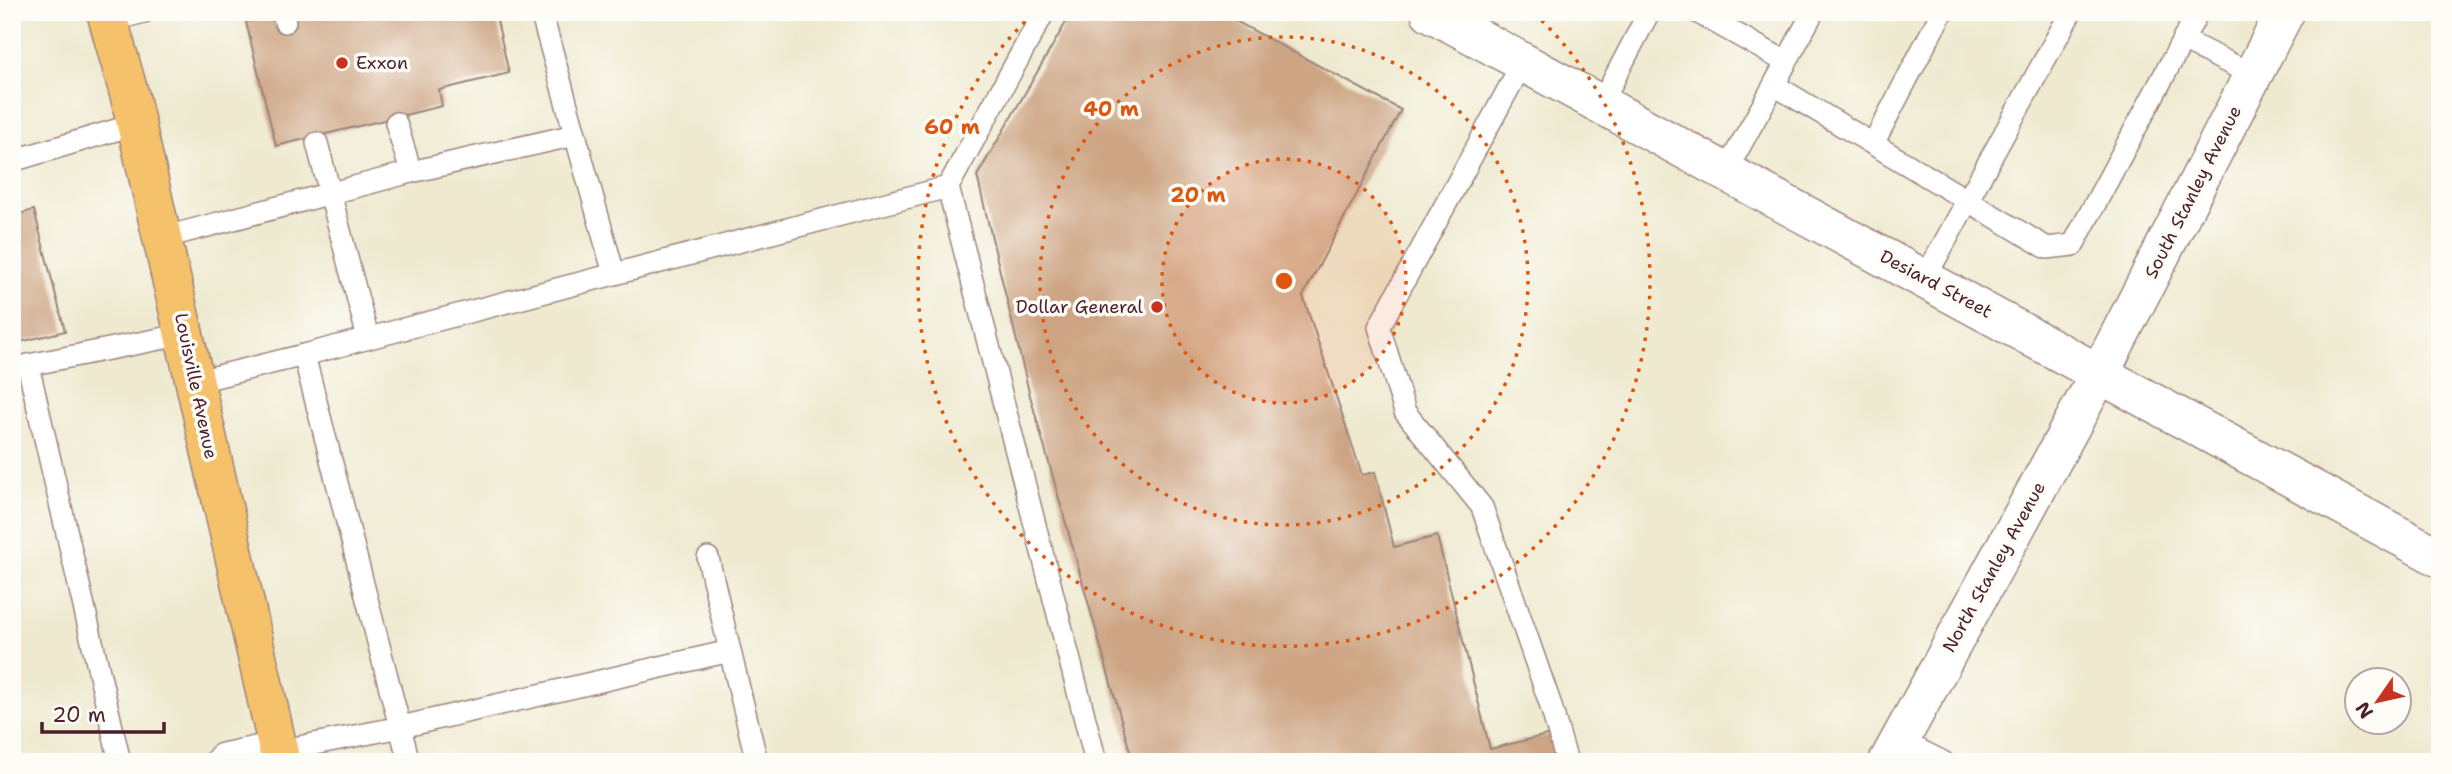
<svg xmlns="http://www.w3.org/2000/svg" width="2452" height="774" font-family="'Shantell Sans',sans-serif">
	<rect width="100%" height="100%" fill="#fdfcf7"/>
	<filter id="ink" filterUnits="userSpaceOnUse"><feTurbulence type="fractalNoise" baseFrequency=".0143" numOctaves="2"/><feDisplacementMap in="SourceGraphic" scale="14" xChannelSelector="R" yChannelSelector="G"/><feConvolveMatrix kernelMatrix="1 2 1 2 8 2 1 2 1" color-interpolation-filters="sRGB"/></filter>
	<filter id="wash" filterUnits="userSpaceOnUse"><feTurbulence type="fractalNoise" baseFrequency=".00686" numOctaves="4" result="noise"/><feDisplacementMap in="SourceGraphic" scale="28" xChannelSelector="R" yChannelSelector="G"/><feGaussianBlur stdDeviation="1.57" result="paint"/><feColorMatrix in="noise" values="0 0 0 0 0 0 0 0 0 0 0 0 0 0 0 0 0 1.4 0 .05"/><feComposite in="paint" operator="in"/></filter>
	<g filter="url(#wash)">
		<rect width="100%" height="100%" fill="#eee9cf"/>
		<g id="blocks">
			<!-- building -->
			<g fill="#cda584">
				<polygon points="287,12 495,12 509,73 439,90 442,106 276,146 246,22"/>
				<polygon points="1072,12 1219,12 1401,110 1303,296 1362,475 1375,472 1394,547 1437,536 1490,749 1555,733 1562,762 1133,762 1029,392 977,176"/>
				<polygon points="34,210 65,331 12,344 12,316 18,315 12,291 12,216"/>
			</g>
		</g>
	</g>
	<g filter="url(#ink)">
		<use href="#blocks" fill-opacity="0" stroke="#9c847d" stroke-width="2"/>
		<g fill="none" stroke-linecap="round" stroke-linejoin="round">
			<defs>
				<g id="service">
					<polyline points="283,12 285,22"/>
					<polyline points="541,12 614,274"/>
					<polyline points="1044,12 948,187 1096,762"/>
					<polyline points="1697,12 1786,62"/>
					<polyline points="1813,12 1774,85 2047,248 2073,245 2198,12"/>
					<polyline points="109,21 144,12"/>
					<polyline points="2183,40 2253,75"/>
					<polyline points="1523,62 1379,327 1405,412 1482,507 1550,703 1567,762"/>
					<polyline points="1601,104 1649,12"/>
					<polyline points="396,123 411,172"/>
					<polyline points="317,143 368,338"/>
					<polyline points="1873,144 1942,12"/>
					<polyline points="12,161 136,124"/>
					<polyline points="1726,171 1774,85"/>
					<polyline points="162,238 411,172 575,135"/>
					<polyline points="1925,278 2071,12"/>
					<polyline points="304,355 948,187"/>
					<polyline points="194,382 304,355 409,762"/>
					<polyline points="708,558 730,651"/>
					<polyline points="1899,740 1943,762"/>
					<polyline points="278,751 401,727 730,651 757,762"/>
					<polyline points="120,762 28,365 185,334"/>
				</g>
				<g id="minor">
					<polyline points="225,762 278,751"/>
					<polyline points="1888,762 2100,373 2285,12"/>
				</g>
				<polyline id="tertiary" points="1430,12 2440,558"/>
				<polyline id="primary" points="106,12 130,97 281,762"/>
			</defs>
			<!-- service casing -->
			<use href="#service" stroke="#9c847d" stroke-width="24"/>
			<!-- minor casing -->
			<use href="#minor" stroke="#9c847d" stroke-width="41"/>
			<!-- tertiary casing -->
			<use href="#tertiary" stroke="#9c847d" stroke-width="41"/>
			<!-- primary casing -->
			<use href="#primary" stroke="#9c847d" stroke-width="41"/>
			<!-- service -->
			<use href="#service" stroke="#fff" stroke-width="21"/>
			<!-- minor -->
			<use href="#minor" stroke="#fff" stroke-width="38"/>
			<!-- tertiary -->
			<use href="#tertiary" stroke="#fff" stroke-width="38"/>
			<!-- primary -->
			<use href="#primary" stroke="#f5c16b" stroke-width="38"/>
		</g>
	</g>
	<!-- distance rings -->
	<circle cx="1284" cy="281" r="122" fill="#e0560e" fill-opacity=".12"/>
	<g fill="none" stroke="#e0560e" stroke-width="3.5" stroke-dasharray="3.5 7">
		<circle cx="1284" cy="281" r="122"/>
		<circle cx="1284" cy="281" r="244"/>
		<path d="M1534 13A366 366 0 1 1 1034 13"/>
	</g>
	<!-- markers -->
	<g fill="#c8321e" stroke="#fdfcf7" stroke-width="2.5">
		<circle cx="342" cy="63" r="7"/>
		<circle cx="1157" cy="307" r="7"/>
	</g>
	<g text-anchor="middle" dominant-baseline="central" stroke-width="7" stroke-linejoin="round" paint-order="stroke">
		<!-- poi labels -->
		<g font-size="18" fill="#4a1f2b" stroke="#fdfcf7" text-anchor="start">
			<text x="356" y="63">Exxon</text>
			<text x="1143" y="307" text-anchor="end">Dollar General</text>
		</g>
		<!-- street labels -->
		<g font-size="18" fill="#4a1f2b" stroke="#fdfcf7">
			<text transform="translate(2193 192) rotate(-63)">South Stanley Avenue</text>
			<text transform="translate(1936 284) rotate(28)">Desiard Street</text>
			<text transform="translate(196 386) rotate(78)">Louisville Avenue</text>
			<text transform="translate(1994 567) rotate(-61)">North Stanley Avenue</text>
		</g>
	</g>
	<circle cx="1284" cy="281" r="10" fill="#e0560e" stroke="#fdfcf7" stroke-width="3.5"/>
	<g font-size="21" text-anchor="middle" font-weight="bold" fill="#e0560e" stroke="#fdfcf7" stroke-width="7" stroke-linejoin="round" paint-order="stroke">
		<text x="1111" y="116">40 m</text>
		<text x="952" y="134">60 m</text>
		<text x="1198" y="202">20 m</text>
	</g>
	<!-- margin -->
	<rect width="2452" height="774" fill="none" stroke="#fdfcf7" stroke-width="42"/>
	<!-- north arrow -->
	<g transform="translate(2378 701) rotate(236)"><circle r="33" fill="#fdfcf7" stroke="#b5a4a5" stroke-width="2"/>
	<path d="M0-5L12 26L0 18L-12 26Z" fill="#c8321e"/>
	<text y="-10" font-size="19" font-weight="bold" text-anchor="middle" fill="#4a1f2b">N</text>
	</g>
	<!-- scale -->
	<path d="M42 722v10h122v-10" fill="none" stroke="#4a1f2b" stroke-width="3.5"/>
	<text x="52" y="722" font-size="21" fill="#4a1f2b" stroke="#fdfcf7" stroke-width="5" paint-order="stroke">20 m</text>
</svg>
